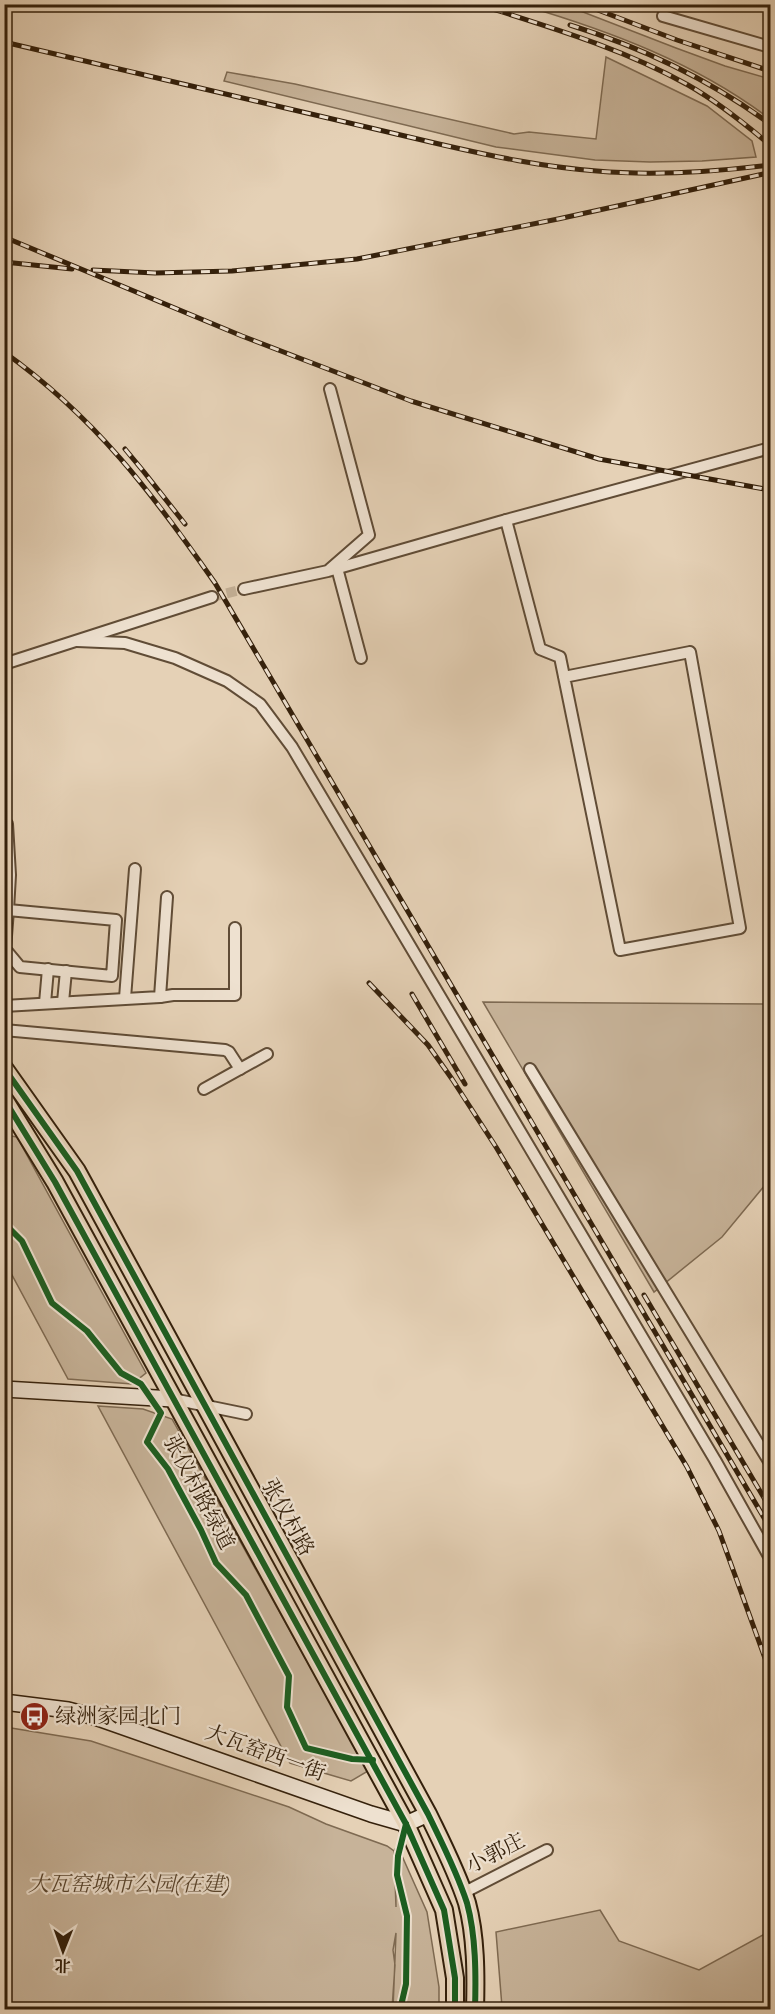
<svg xmlns="http://www.w3.org/2000/svg" width="775" height="2014" font-family="'IM FELL English','Noto Serif SC',serif">
	<rect width="100%" height="100%" fill="#e5d1b6"/>
	<filter id="stains"><feTurbulence type="fractalNoise" baseFrequency=".00333" numOctaves="4"/><feColorMatrix values="0 0 0 0 .2 0 0 0 0 .09 0 0 0 0 .02 0 0 0 .5 -.17"/></filter>
	<radialGradient id="worn" r=".72"><stop offset=".6" stop-color="#630" stop-opacity="0"/><stop offset="1" stop-color="#630" stop-opacity=".3"/></radialGradient>
	<!-- green -->
	<g fill="#c7b399" stroke="#7e6a52" stroke-width="1.5">
		<path d="M522 5H565L676 48 725 66 770 79V119C696 63 610 31 522 5Z"/>
		<polygon points="606,57 707,106 752,141 756,157 702,161 650,162 595,160 496,147 224,81 227,72 295,84 514,134 529,132 596,139"/>
		<polygon points="483,1002 770,1004 770,1179 722,1237 654,1292"/>
		<polygon points="5,1135 17,1137 146,1373 132,1384 68,1379 5,1262"/>
		<polygon points="98,1406 143,1409 172,1419 368,1771 351,1781 290,1763"/>
		<path d="M5 1727 91 1741 289 1807 326 1824 387 1846 394 1851 396 1907 395 1850 402 1856 427 1912 439 1987V2009H393C394 1984 395 1958 396 1933L393 1950 395 1965 392 2009H5Z"/>
		<polygon points="600,1910 619,1941 699,1970 770,1931 770,2009 542,2010 502,2007 496,1932"/>
	</g>
	<g fill="none" stroke-linecap="round" stroke-linejoin="round">
		<!-- street-tunnel -->
		<polyline stroke="#c2ae94" stroke-width="10" stroke-dasharray="10 5" stroke-linecap="butt" points="212,597 244,589"/>
		<defs>
			<g id="street">
				<polyline points="663,16 770,47"/>
				<polyline points="330,389 369,535 330,569"/>
				<polyline points="506,520 540,649 560,657 620,950 740,928 690,652 564,677"/>
				<polyline points="337,568 361,658"/>
				<polyline points="244,589 328,571 499,522 770,448"/>
				<polyline points="77,641 125,643 175,658 227,681 260,704 292,747 715,1460 770,1558"/>
				<polyline points="4,664 212,597"/>
				<polyline points="7,824 10,875 8,910"/>
				<polygon points="8,910 116,920 112,976 20,967 5,949"/>
				<polyline points="160,997 173,995 235,995 235,928"/>
				<polyline points="125,998 135,869"/>
				<polyline points="63,1002 66,971"/>
				<polyline points="45,1003 48,969"/>
				<polyline points="4,1006 160,997 167,897"/>
				<polyline points="4,1030 225,1050 229,1052 240,1069"/>
				<polyline points="530,1069 770,1463"/>
				<polyline points="204,1089 267,1054"/>
				<polyline points="173,1399 246,1414"/>
				<polyline points="463,1893 547,1850"/>
			</g>
			<g id="secondary">
				<polyline points="4,1389 173,1399"/>
				<polyline points="4,1702 68,1710 95,1717 371,1814 406,1824 428,1814"/>
			</g>
			<g id="primary">
				<path d="M4 1068 77 1171 428 1814C442 1843 457 1872 467 1903 476 1936 476 1975 475 2010"/>
				<polyline points="4,1099 55,1182 406,1824 444,1910 455,1978 455,2010"/>
			</g>
		</defs>
		<!-- street casing -->
		<use href="#street" stroke="#604c36" stroke-width="14"/>
		<!-- secondary casing -->
		<use href="#secondary" stroke="#34200b" stroke-width="18"/>
		<!-- primary casing -->
		<use href="#primary" stroke="#34200b" stroke-width="20"/>
		<!-- street -->
		<use href="#street" stroke="#eee1d0" stroke-width="10"/>
		<!-- secondary -->
		<use href="#secondary" stroke="#eee1d0" stroke-width="15"/>
		<!-- primary -->
		<use href="#primary" stroke="#e5d1b6" stroke-width="16"/>
		<defs>
			<g id="rail">
				<path d="M477 4C549 27 622 48 688 85 718 102 744 123 770 145"/>
				<polyline points="582,4 677,40 770,71"/>
				<path d="M570 25C641 47 710 80 770 124"/>
				<path d="M4 42 439 144C491 156 543 167 597 171 654 176 713 172 770 165"/>
				<polyline points="4,237 242,336 411,401 599,459 770,490"/>
				<polyline points="4,262 72,269"/>
				<polyline points="93,270 155,273 232,271 357,259 558,219 768,173"/>
				<path d="M4 352C95 417 152 493 215 583L770 1528"/>
				<polyline points="125,449 144,472 185,524"/>
				<polyline points="369,983 428,1045 452,1079 496,1147 687,1467 719,1531 770,1672"/>
				<polyline points="412,994 465,1084"/>
				<polyline points="644,1295 770,1508"/>
			</g>
		</defs>
		<!-- rail casing -->
		<use href="#rail" stroke="#34200b" stroke-width="5"/>
		<!-- rail -->
		<use href="#rail" stroke="#eee1d0" stroke-width="3" stroke-dasharray="9" stroke-linecap="butt"/>
		<defs>
			<g id="cycleway">
				<path d="M4 1068 77 1171 428 1814C442 1843 457 1872 467 1903 476 1936 476 1975 475 2010"/>
				<polyline points="4,1099 55,1182 406,1824 444,1910 455,1978 455,2010"/>
				<polyline points="4,1223 22,1241 52,1303 87,1331 121,1373 141,1384 161,1413 147,1442 168,1469 201,1530 216,1563 246,1595 289,1676 287,1707 306,1748 352,1759 373,1760"/>
				<polyline points="400,2010 406,1984 407,1916 397,1875 398,1856 406,1824"/>
			</g>
		</defs>
		<!-- cycleway casing -->
		<use href="#cycleway" stroke="#eee1d0" stroke-width="10"/>
		<!-- cycleway -->
		<use href="#cycleway" stroke="#1b5e20" stroke-width="6"/>
	</g>
	<!-- icons -->
	<defs>
		<symbol id="bus-disc" viewBox="-11 -11 22 22"><circle r="9.5" fill="#8f2418" stroke="#eee1d0"/><path d="M-5-6H5V4H4V6H2V4H-2V6H-4V4H-5ZM-3.5-4V0h7V-4ZM-3.5 1.2v1.5H-2V1.2ZM2 1.2v1.5H3.5V1.2Z" fill="#fff"/></symbol>
	</defs>
	<g fill-rule="evenodd">
		<use href="#bus-disc" x="18" y="1700" width="33" height="33"/>
	</g>
	<g text-anchor="middle" dominant-baseline="central" stroke-width="4.5" stroke-linejoin="round" paint-order="stroke">
		<!-- street labels -->
		<g font-size="21" fill="#34200b" stroke="#eee1d0">
			<text transform="translate(198 1493) rotate(62)">张仪村路绿道</text>
			<text transform="translate(287 1518) rotate(61)">张仪村路</text>
			<text transform="translate(265 1754) rotate(20)">大瓦窑西一街</text>
			<text transform="translate(496 1854) rotate(-27)">小郭庄</text>
		</g>
		<!-- poi labels -->
		<g font-size="21" fill="#34200b" stroke="#eee1d0" text-anchor="start">
			<text x="55" y="1717">绿洲家园北门</text>
		</g>
		<!-- park labels -->
		<g font-size="21" font-style="italic" fill="#59452e" stroke="#eee1d0">
			<text x="129" y="1885">大瓦窑城市公园(在建)</text>
		</g>
	</g>
	<!-- margin -->
	<rect width="775" height="2014" fill="none" stroke="#e5d1b6" stroke-width="24"/>
	<rect x="6" y="6" width="763" height="2002" fill="none" stroke="#34200b" stroke-width="3"/>
	<rect x="12" y="12" width="751" height="1990" fill="none" stroke="#34200b" stroke-width="1.5"/>
	<!-- north arrow -->
	<g transform="translate(63 1951) rotate(181)" stroke="#eee1d0" stroke-width="4.5" paint-order="stroke">
	<path d="M0-4.5L10 22L0 15L-10 22Z" fill="#34200b"/>
	<text y="-9" font-size="16" font-weight="bold" text-anchor="middle" fill="#34200b">北</text>
	</g>
	<rect width="100%" height="100%" filter="url(#stains)"/>
	<rect width="100%" height="100%" fill="url(#worn)"/>
</svg>
